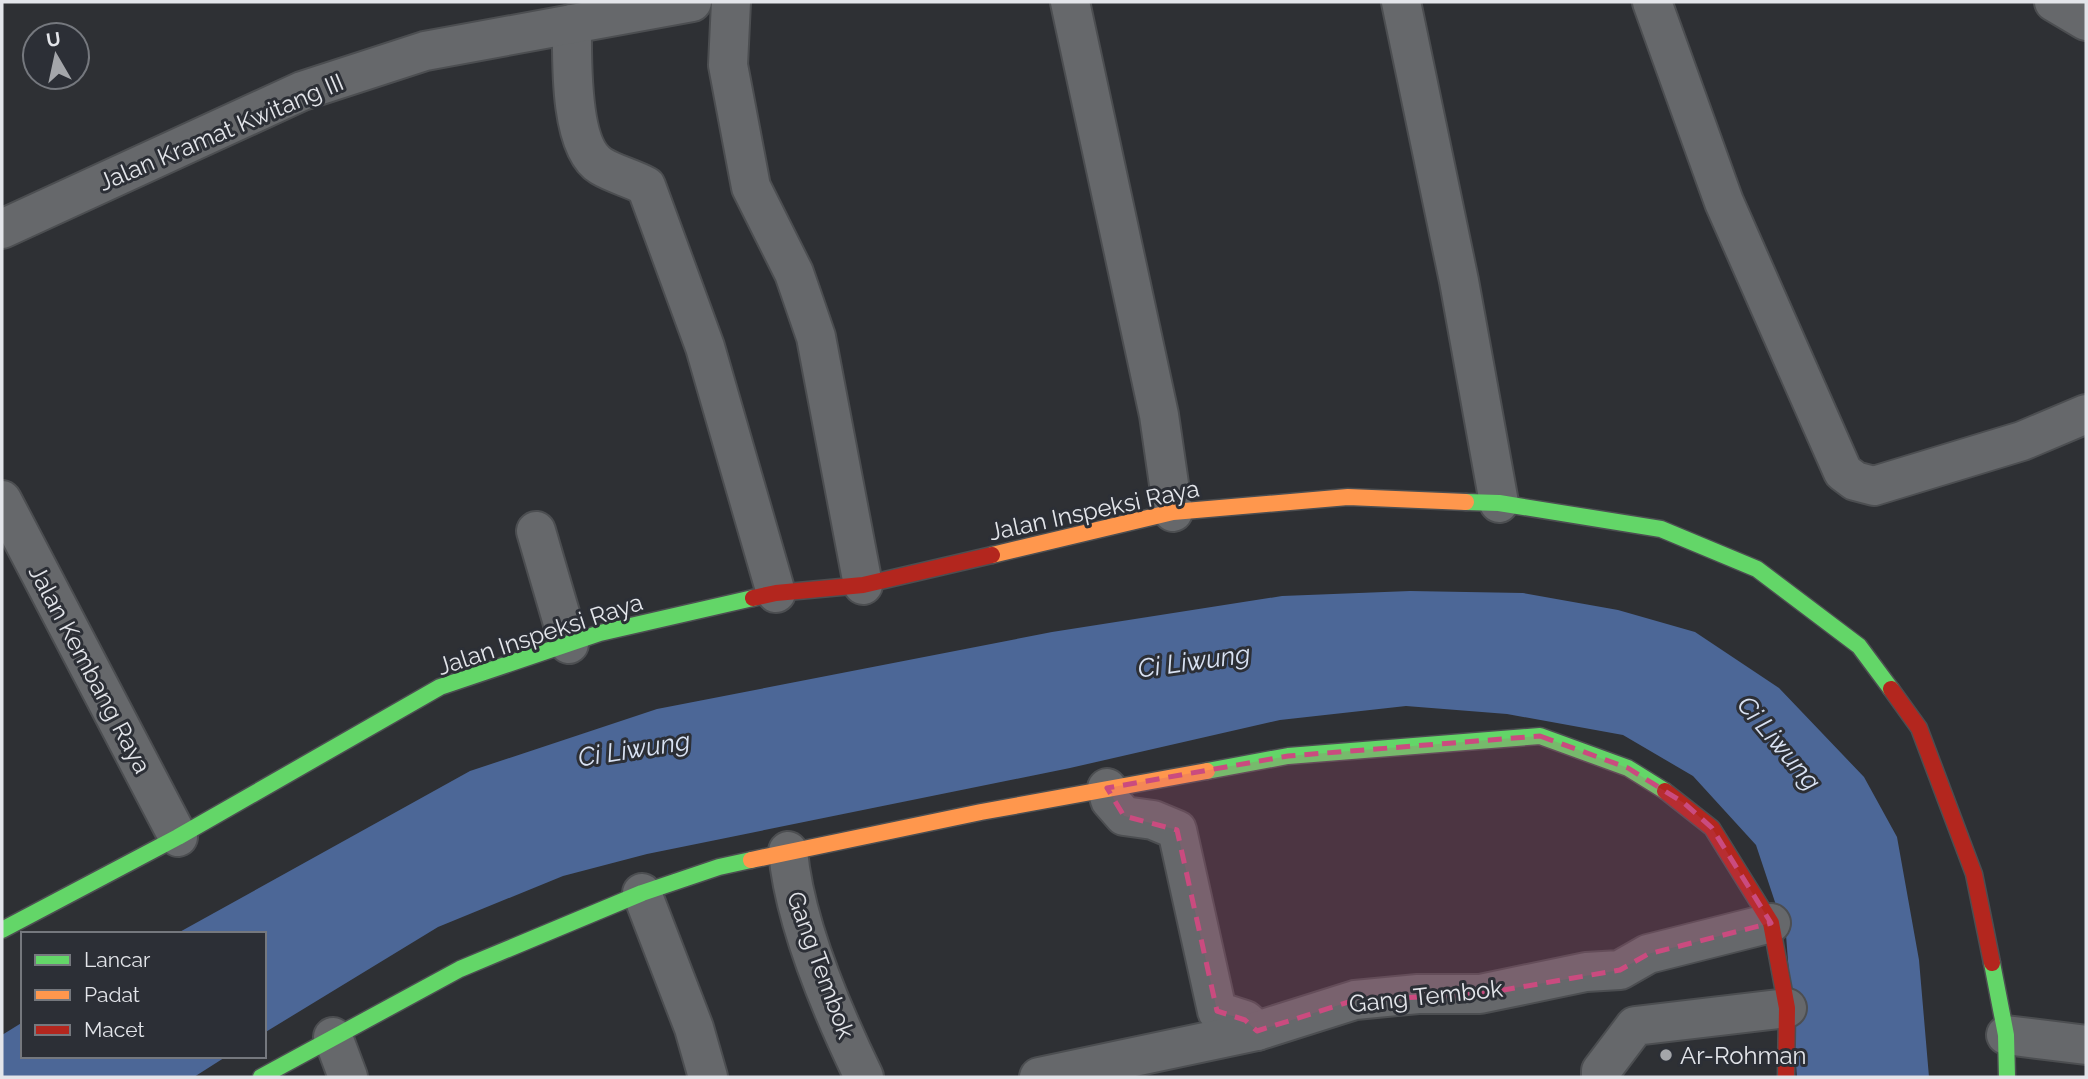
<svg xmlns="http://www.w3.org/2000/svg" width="2088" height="1079" font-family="Raleway,sans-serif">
	<rect width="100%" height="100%" fill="#2e3034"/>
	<!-- water -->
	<g fill="#4c6797">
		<polygon points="1410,591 1523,593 1618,610 1695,632 1779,688 1864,777 1897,837 1919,960 1929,1077 1797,1077 1786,935 1756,845 1693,776 1623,735 1507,714 1406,706 1280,720 1070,768 647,854 563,876 438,927 264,1033 264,934 176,934 470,771 657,709 1052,632 1282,596"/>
		<polygon points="23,1022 23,1056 227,1056 194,1077 2,1077 2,1035"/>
	</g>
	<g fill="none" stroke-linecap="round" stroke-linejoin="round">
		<defs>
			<g id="street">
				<polyline points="731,2 728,65 751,187 794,273 816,337 863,585"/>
				<polyline points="1070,2 1159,415 1173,512"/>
				<polyline points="1401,2 1459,281 1499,503"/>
				<polyline points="1652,2 1724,202 1843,472 1855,481 1874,486 2022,441 2086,414"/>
				<polyline points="2054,2 2086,21"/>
				<path d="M572 24C572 57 569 147 601 166 614 174 631 178 646 186L705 347 776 593"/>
				<polyline points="2,229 302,91 425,51 692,2"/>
				<polyline points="2,500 178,837"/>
				<polyline points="536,531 569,644"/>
				<polyline points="1107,788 1110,800 1124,816 1153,820 1177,830 1217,1011 1245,1020 1257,1031"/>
				<path d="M788 851C794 921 833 1013 864 1077"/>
				<polyline points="642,893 694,1028 708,1077"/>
				<polyline points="2006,1035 2086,1045"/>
				<polyline points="333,1037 348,1077"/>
				<polyline points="1039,1077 1257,1031 1355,1000 1418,994 1480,994 1586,972 1620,970 1648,954 1771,923"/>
				<polyline points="1601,1077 1601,1071 1635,1026 1787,1008"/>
			</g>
			<g id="fast">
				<polyline points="1466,502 1499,503 1661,529 1757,569 1859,646 1891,689"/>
				<polyline points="1207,771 1288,756 1540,736 1628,768 1665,791"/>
				<polyline points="2,930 178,837 440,687 600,633 753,598"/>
				<polyline points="1992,963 2006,1035 2007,1077"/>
				<polyline points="261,1077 460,969 642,893 719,867 751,860"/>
			</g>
			<g id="slow">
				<polyline points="992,555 1173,512 1348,497 1466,502"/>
				<polyline points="751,860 981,812 1207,771"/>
			</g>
			<g id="jam">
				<polyline points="753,598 776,593 863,585 992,555"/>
				<polyline points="1891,689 1919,728 1974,874 1992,963"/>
				<polyline points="1665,791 1712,828 1771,923 1787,1008 1786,1077"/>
			</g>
		</defs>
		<!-- street casing -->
		<use href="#street" stroke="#4c4e51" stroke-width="42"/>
		<!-- fast casing -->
		<use href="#fast" stroke="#4c4e51" stroke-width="19"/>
		<!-- slow casing -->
		<use href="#slow" stroke="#4c4e51" stroke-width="19"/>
		<!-- jam casing -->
		<use href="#jam" stroke="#4c4e51" stroke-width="19"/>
		<!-- street -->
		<use href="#street" stroke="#66686b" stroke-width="38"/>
		<!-- fast -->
		<use href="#fast" stroke="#63d668" stroke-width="16"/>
		<!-- slow -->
		<use href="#slow" stroke="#ff974d" stroke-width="16"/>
		<!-- jam -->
		<use href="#jam" stroke="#b3261e" stroke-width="16"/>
	</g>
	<!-- marked area -->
	<path fill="#ca4b7f" fill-opacity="0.2" stroke="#ca4b7f" stroke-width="5" stroke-dasharray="14 9" stroke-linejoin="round" d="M1540 736 1628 768 1684 803 1712 828 1771 923 1648 954 1620 970 1480 994 1355 1000 1257 1031 1245 1020 1217 1011 1177 830 1124 816 1107 788 1288 756Z"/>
	<!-- markers -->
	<circle fill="#a4a6aa" stroke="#2c2f36" stroke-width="2.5" cx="1666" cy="1055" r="7"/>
	<g text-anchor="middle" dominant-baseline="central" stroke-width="6" stroke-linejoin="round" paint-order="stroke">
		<!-- street labels -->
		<g font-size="24" fill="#e3e5ea" stroke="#2c2f36">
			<text transform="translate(221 132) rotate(-23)">Jalan Kramat Kwitang III</text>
			<text transform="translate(1094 510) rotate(-12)">Jalan Inspeksi Raya</text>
			<text transform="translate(540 634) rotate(-18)">Jalan Inspeksi Raya</text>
			<text transform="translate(90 669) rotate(62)">Jalan Kembang Raya</text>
			<text transform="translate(821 965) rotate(70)">Gang Tembok</text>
			<text transform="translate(1426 996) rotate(-6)">Gang Tembok</text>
		</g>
		<!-- poi labels -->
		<g font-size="24" fill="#e3e5ea" stroke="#2c2f36" text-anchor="start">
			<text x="1680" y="1055">Ar-Rohman</text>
		</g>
		<!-- water labels -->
		<g font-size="26" font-style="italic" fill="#d9e2f3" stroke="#2c2f36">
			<text transform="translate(1194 661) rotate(-8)">Ci Liwung</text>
			<text transform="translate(1779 743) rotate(50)">Ci Liwung</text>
			<text transform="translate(634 749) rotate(-9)">Ci Liwung</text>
		</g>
	</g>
	<!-- border -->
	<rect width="2088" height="1079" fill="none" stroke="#e3e5ea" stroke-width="7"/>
	<!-- legend -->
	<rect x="21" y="932" width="245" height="126" fill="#2c2f36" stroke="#75787e" stroke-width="2"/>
	<rect x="35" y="955" width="35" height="10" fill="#63d668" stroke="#75787e" stroke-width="2"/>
	<text x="84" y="967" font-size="21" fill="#e3e5ea">Lancar</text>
	<rect x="35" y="990" width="35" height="10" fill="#ff974d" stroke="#75787e" stroke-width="2"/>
	<text x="84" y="1002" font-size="21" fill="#e3e5ea">Padat</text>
	<rect x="35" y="1025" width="35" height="10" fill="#b3261e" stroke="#75787e" stroke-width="2"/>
	<text x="84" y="1037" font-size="21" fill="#e3e5ea">Macet</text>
	<!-- north arrow -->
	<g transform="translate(56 56) rotate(351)"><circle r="33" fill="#2c2f36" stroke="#75787e" stroke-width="2"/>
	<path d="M0-5L12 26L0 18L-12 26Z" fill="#a4a6aa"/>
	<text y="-10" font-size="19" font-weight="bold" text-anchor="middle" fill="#e3e5ea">U</text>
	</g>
</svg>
